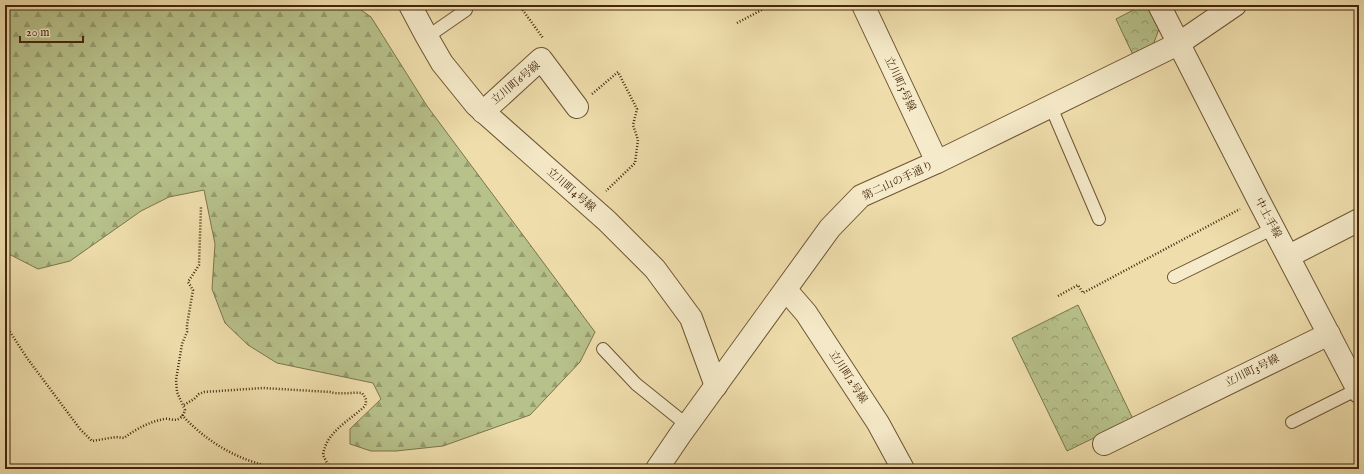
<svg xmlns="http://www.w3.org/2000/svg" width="1364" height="474" font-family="'IM FELL English','Noto Serif JP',serif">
	<defs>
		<pattern id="forest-firs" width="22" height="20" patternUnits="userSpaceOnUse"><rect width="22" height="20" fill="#b7c18a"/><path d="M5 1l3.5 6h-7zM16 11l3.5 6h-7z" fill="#969d6f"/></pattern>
		<pattern id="park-crowns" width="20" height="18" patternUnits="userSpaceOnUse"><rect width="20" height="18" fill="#b7c18a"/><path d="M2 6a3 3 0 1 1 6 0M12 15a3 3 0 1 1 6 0" fill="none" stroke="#969d6f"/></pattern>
	</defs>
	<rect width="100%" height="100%" fill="#efdeac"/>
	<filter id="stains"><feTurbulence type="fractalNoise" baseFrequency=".005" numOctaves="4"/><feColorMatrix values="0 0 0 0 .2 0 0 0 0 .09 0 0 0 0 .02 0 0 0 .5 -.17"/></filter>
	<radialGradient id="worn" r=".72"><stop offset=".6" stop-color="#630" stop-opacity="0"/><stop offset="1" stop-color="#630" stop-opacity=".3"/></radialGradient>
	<!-- forest -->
	<polygon fill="url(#forest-firs)" stroke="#7d744b" points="5,5 354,5 371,17 427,106 595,332 580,362 530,415 443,446 396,451 371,451 350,444 350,429 381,399 373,383 277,363 248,345 225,323 212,289 215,244 204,190 169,197 141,211 70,261 38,269 5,252"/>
	<!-- park -->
	<g fill="url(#park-crowns)" stroke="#7d744b">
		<polygon points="1143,5 1147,5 1159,29 1153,45 1133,55 1116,19"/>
		<polygon points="1078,305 1133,419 1067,451 1012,338"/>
	</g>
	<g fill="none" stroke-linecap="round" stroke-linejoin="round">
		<defs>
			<g id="service">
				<polyline points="427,37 466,10"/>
				<polyline points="1051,107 1099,219"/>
				<polyline points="1174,277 1274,228"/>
				<polyline points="603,349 636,384 687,425"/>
				<polyline points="1292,422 1358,389"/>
			</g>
			<g id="minor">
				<polyline points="410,5 427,37 442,63 476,105 607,221 655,269 691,318 716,386"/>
				<polyline points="863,5 937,162"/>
				<polyline points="1159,5 1258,199 1359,392"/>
				<polyline points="483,112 541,59 577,107"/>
				<polyline points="1289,256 1359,220"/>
				<polyline points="786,290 806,313 878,423 903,469"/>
				<polyline points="1104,444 1329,334"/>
				<polyline points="657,469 680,435 830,228 861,196 937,162 1178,44"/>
			</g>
			<polyline id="tertiary" points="1178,44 1235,5"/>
		</defs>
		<!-- service casing -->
		<use href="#service" stroke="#6e5434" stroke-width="14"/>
		<!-- minor casing -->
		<use href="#minor" stroke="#6e5434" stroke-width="24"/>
		<!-- tertiary casing -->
		<use href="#tertiary" stroke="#6e5434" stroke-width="24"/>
		<!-- path -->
		<g stroke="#43260c" stroke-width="2.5" stroke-dasharray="1 2" stroke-linecap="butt">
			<polyline points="519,5 543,38"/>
			<polyline points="737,23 771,5"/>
			<polyline points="592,94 618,72 637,109 633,125 638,140 635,163 606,191"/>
			<polyline points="1058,296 1078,285 1083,293 1240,209"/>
			<path d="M5 324 27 358 80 429 92 441 116 437 124 438C136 429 149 422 164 419 170 418 175 422 180 418 183 416 184 413 185 410L177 392 176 380 182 344 187 332V325L193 290 188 282 199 265 201 207"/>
			<path d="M184 405 194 399 199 394 204 392 263 388 330 392C339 395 352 392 362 393 366 398 367 400 365 406 349 421 326 432 323 455L330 469"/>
			<path d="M182 415C199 434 222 450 245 459 255 463 265 465 274 469"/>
			<polyline points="319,469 339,469"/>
		</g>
		<!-- service -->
		<use href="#service" stroke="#f5eac9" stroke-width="12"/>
		<!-- minor -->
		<use href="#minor" stroke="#f5eac9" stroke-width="22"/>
		<!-- tertiary -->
		<use href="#tertiary" stroke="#f5eac9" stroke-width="22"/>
	</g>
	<g text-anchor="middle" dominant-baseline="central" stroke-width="4" stroke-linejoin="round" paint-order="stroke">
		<!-- street labels -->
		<g font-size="11" fill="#43260c" stroke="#f5eac9">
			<text transform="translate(516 83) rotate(-40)">立川町6号線</text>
			<text transform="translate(900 84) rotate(65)">立川町5号線</text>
			<text transform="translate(898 181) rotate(-25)">第二山の手通り</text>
			<text transform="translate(571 190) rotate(41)">立川町4号線</text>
			<text transform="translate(1268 218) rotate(62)">中土手線</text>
			<text transform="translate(1252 371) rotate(-26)">立川町3号線</text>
			<text transform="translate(848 377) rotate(57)">立川町2号線</text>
		</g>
	</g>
	<!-- margin -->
	<rect width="1364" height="474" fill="none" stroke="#efdeac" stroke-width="20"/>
	<rect x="6" y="6" width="1352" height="462" fill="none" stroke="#43260c" stroke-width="2"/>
	<rect x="10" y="10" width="1344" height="454" fill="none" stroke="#43260c"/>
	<!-- scale -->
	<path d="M20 36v6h63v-6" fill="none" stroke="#43260c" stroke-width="2"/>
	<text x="26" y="36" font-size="12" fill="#43260c" stroke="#f5eac9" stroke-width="3" paint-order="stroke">20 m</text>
	<rect width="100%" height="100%" filter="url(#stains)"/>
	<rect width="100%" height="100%" fill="url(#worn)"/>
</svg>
